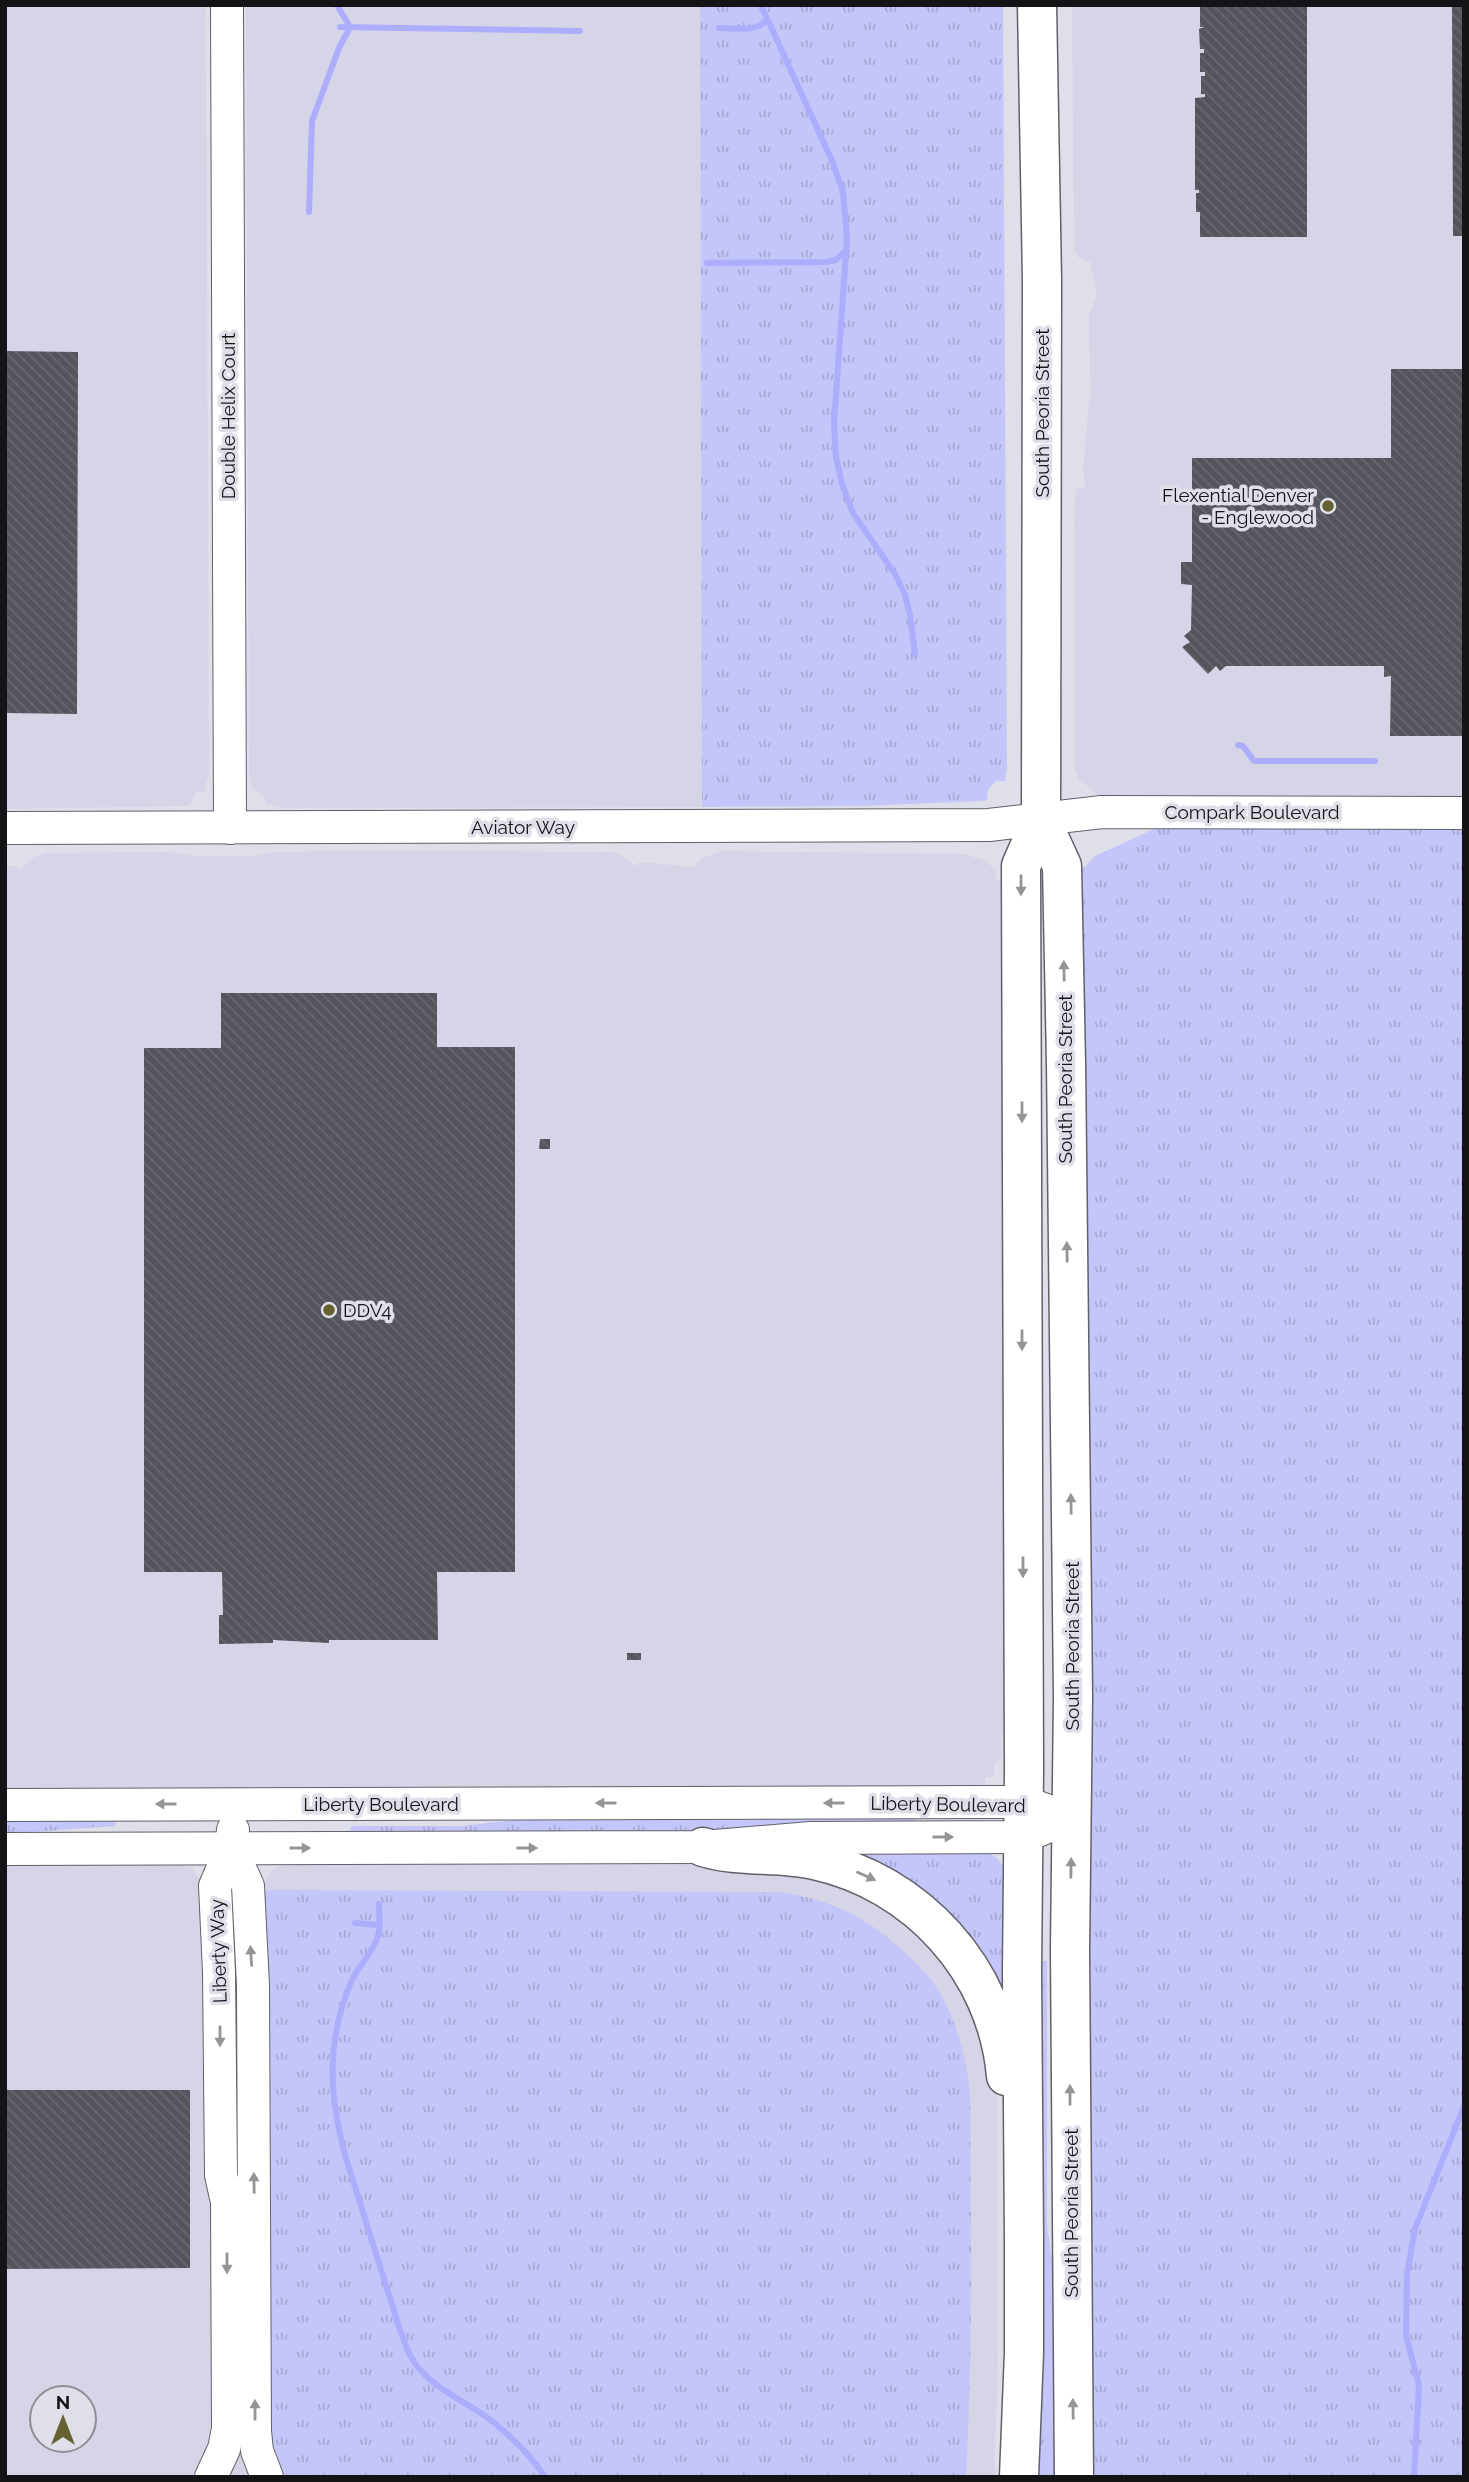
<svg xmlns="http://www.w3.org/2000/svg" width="1469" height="2482" font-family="Raleway,sans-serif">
	<defs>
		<pattern id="grass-tufts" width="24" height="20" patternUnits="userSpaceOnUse" patternTransform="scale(1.75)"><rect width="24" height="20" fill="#c4c5f8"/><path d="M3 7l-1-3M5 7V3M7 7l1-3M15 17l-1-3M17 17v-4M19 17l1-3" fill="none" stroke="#a8a8d4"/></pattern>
		<pattern id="building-back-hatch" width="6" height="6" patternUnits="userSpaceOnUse" patternTransform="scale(1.75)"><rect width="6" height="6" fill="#53545c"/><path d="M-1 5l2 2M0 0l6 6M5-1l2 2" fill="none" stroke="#67686f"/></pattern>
	</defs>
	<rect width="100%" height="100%" fill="#dfdfe9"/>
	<!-- built -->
	<g fill="#d5d5e7" fill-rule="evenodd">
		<polygon points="5,5 206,5 209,775 204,792 197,792 193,796 193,803 186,806 5,809"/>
		<polygon points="246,5 700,5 702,807 282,808 267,804 264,796 252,788 249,776"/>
		<polygon points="1072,5 1464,5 1464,797 1107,797 1098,795 1079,779 1075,769 1074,516 1076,489 1085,488 1083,469 1090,393 1089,315 1097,294 1090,262 1079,258 1074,250"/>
		<polygon points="375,850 610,852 620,854 635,866 639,862 693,867 704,857 723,851 964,854 983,860 997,870 996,881 1008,881 1010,1734 1001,1734 1002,1757 994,1763 994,1777 985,1777 985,1787 5,1790 5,866 16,866 21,869 32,858 46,853 169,852 192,856 256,856 275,852"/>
		<path d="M746 1861 856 1883 959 1970 997 2090 998 2365 994 2477H5V1863H173L192 1868 202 1883 264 1882 273 1870 284 1864ZM42 2398H84V2440H42Z"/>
	</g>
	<!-- grass -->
	<g fill="url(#grass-tufts)">
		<polygon points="700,5 1003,5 1007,768 1005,781 996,781 988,789 987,800 982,801 862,806 702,807"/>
		<polygon points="1161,826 1464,827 1464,2477 1095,2477 1088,2412 1082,870 1095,856"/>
		<polygon points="913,1815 915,1821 912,1824 707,1835 352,1836 349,1832 352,1826 462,1826 548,1816"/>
		<polygon points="5,1817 117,1819 115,1826 5,1834"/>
		<path d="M981 1850C995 1854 1001 1861 1007 1874L1008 2015 840 1851Z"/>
		<path d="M267 1890 779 1892C829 1899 865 1916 902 1950 917 1963 932 1978 941 1995 958 2025 966 2058 970 2092 971 2220 973 2349 966 2477H284L268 2456 259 1896Z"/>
		<polygon points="1036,1961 1047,1961 1047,2225 1056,2289 1060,2477 1032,2477"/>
	</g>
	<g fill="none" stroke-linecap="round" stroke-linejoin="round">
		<!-- stream -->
		<g stroke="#adadfd" stroke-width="6">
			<polyline points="761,5 833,163 843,192 847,239 834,423 836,457 842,484 853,513 895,574 905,595 910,615 915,654"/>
			<polyline points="340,27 580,31"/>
			<path d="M719 28C734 28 758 33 767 19"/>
			<polyline points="309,212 312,121 339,48 350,27 337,5"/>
			<polyline points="707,263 825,262 836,260 845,251"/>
			<polyline points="1238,745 1243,746 1254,761 1375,761"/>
			<path d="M379 1904C379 1914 381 1926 378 1936 373 1953 358 1966 351 1982 326 2042 329 2094 345 2155L400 2330C404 2339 406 2348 410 2355 427 2388 466 2400 493 2422 513 2438 531 2456 545 2477"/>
			<polyline points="355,1923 380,1925"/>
			<polyline points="1414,2477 1419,2385 1406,2336 1407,2274 1415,2229 1464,2106"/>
		</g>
	</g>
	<!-- building -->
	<g fill="url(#building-back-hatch)">
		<polygon points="1307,5 1307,237 1200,237 1200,212 1196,212 1196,193 1199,193 1199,190 1195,190 1195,98 1205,97 1205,94 1201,94 1201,76 1205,76 1205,72 1200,72 1200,53 1204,53 1204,49 1200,49 1199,29 1204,27 1200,27 1200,6"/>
		<polygon points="1452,5 1464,5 1464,236 1453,236"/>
		<polygon points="5,351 78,352 77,714 5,713"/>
		<polygon points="1391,369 1464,369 1464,736 1390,736 1391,676 1384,677 1384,666 1226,666 1220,671 1216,666 1208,674 1182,647 1190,642 1184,636 1191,630 1192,585 1181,584 1181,562 1192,562 1192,458 1391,458"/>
		<polygon points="221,993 437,993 437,1047 515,1047 515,1572 437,1572 438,1640 329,1640 329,1643 273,1640 273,1643 219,1644 219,1615 223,1615 222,1572 144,1572 144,1048 221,1048"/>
		<polygon points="540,1139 550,1139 550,1149 539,1149"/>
		<rect x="627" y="1653" width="14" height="7"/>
		<polygon points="5,2090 190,2090 190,2268 5,2269"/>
	</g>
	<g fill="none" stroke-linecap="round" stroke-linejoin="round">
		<defs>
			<g id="minor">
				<polyline points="227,5 230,828"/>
				<polyline points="5,828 989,825 1102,812 1464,813"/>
				<polyline points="5,1805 989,1802 1024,1802 1046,1810"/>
				<polyline points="5,1849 703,1847 811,1838 1023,1837 1071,1817"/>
				<polyline points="231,1849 248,1886 253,1985 255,2431 257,2451 267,2477"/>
				<polyline points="211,2477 224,2449 228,2429 227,2202 221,2175 219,1972 215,1886 231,1849 233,1830"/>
			</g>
			<g id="major">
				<polyline points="1041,820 1062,866 1066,1063 1073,1697 1070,1950 1074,2477"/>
				<path d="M703 1847C739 1858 777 1852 814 1860 917 1882 997 1970 1006 2076"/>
				<polyline points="1019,2477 1024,2352 1024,2240 1022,1972 1024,1770 1021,866 1041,820 1042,280 1037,5"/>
			</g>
		</defs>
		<!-- minor casing -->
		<use href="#minor" stroke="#61616a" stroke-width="34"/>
		<!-- major casing -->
		<use href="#major" stroke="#61616a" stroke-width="41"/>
		<!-- minor -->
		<use href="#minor" stroke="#fff" stroke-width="32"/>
		<!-- major -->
		<use href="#major" stroke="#fff" stroke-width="38"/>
	</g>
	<!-- one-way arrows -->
	<defs><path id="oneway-solid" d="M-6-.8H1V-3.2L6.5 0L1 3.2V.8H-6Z" transform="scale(1.75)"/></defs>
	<g fill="#959597">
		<use href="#oneway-solid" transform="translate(1021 885) rotate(90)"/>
		<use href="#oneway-solid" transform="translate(1064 971) rotate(-91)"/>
		<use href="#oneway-solid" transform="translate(1022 1112) rotate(90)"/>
		<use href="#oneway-solid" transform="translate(1067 1252) rotate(-91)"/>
		<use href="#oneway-solid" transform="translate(1022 1340) rotate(90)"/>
		<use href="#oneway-solid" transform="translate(1071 1504) rotate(-91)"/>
		<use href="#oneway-solid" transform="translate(1023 1567) rotate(90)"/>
		<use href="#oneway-solid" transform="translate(606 1803) rotate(180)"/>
		<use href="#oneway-solid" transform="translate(834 1803) rotate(180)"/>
		<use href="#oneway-solid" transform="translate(166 1804) rotate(180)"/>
		<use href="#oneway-solid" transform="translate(943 1837)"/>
		<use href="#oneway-solid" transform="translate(300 1848)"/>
		<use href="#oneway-solid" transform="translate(527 1848)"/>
		<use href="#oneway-solid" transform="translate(1071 1868) rotate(-89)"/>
		<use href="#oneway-solid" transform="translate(866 1876) rotate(24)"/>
		<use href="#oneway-solid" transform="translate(251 1956) rotate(-94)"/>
		<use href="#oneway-solid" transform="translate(220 2036) rotate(90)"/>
		<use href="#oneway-solid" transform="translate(1070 2095) rotate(-90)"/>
		<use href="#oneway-solid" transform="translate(254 2183) rotate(-91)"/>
		<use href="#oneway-solid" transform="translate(227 2263) rotate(90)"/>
		<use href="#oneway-solid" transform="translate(1073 2409) rotate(-91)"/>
		<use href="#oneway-solid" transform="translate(255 2410) rotate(-90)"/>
	</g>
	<!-- markers -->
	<g fill="#66612e" stroke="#dfdfe9" stroke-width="2.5">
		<circle cx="1328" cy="506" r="7"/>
		<circle cx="329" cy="1310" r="7"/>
	</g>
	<g text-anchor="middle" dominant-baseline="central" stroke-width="7" stroke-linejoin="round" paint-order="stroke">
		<!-- street labels -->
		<g font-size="19" fill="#141417" stroke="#dfdfe9">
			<text transform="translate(1042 413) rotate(-90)">South Peoria Street</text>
			<text transform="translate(228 416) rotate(-90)">Double Helix Court</text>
			<text x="1252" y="812">Compark Boulevard</text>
			<text x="523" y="827">Aviator Way</text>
			<text transform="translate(1065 1079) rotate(-90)">South Peoria Street</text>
			<text transform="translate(1072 1646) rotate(-90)">South Peoria Street</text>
			<text x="381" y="1804">Liberty Boulevard</text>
			<text transform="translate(948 1804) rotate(1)">Liberty Boulevard</text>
			<text transform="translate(218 1951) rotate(-92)">Liberty Way</text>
			<text transform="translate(1071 2213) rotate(-90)">South Peoria Street</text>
		</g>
		<!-- poi labels -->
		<g font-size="19" fill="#141417" stroke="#dfdfe9" text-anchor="end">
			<text x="1314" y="495">Flexential Denver<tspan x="1314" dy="22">- Englewood</tspan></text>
			<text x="343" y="1310" text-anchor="start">DDV4</text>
		</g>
	</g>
	<!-- border -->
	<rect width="1469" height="2482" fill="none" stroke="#141417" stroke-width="14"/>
	<!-- north arrow -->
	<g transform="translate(63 2419)"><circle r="33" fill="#dfdfe9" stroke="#8e8e95" stroke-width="2"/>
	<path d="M0-5L12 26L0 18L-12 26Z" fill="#66612e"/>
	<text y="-10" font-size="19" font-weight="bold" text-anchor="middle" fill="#141417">N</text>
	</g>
</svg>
